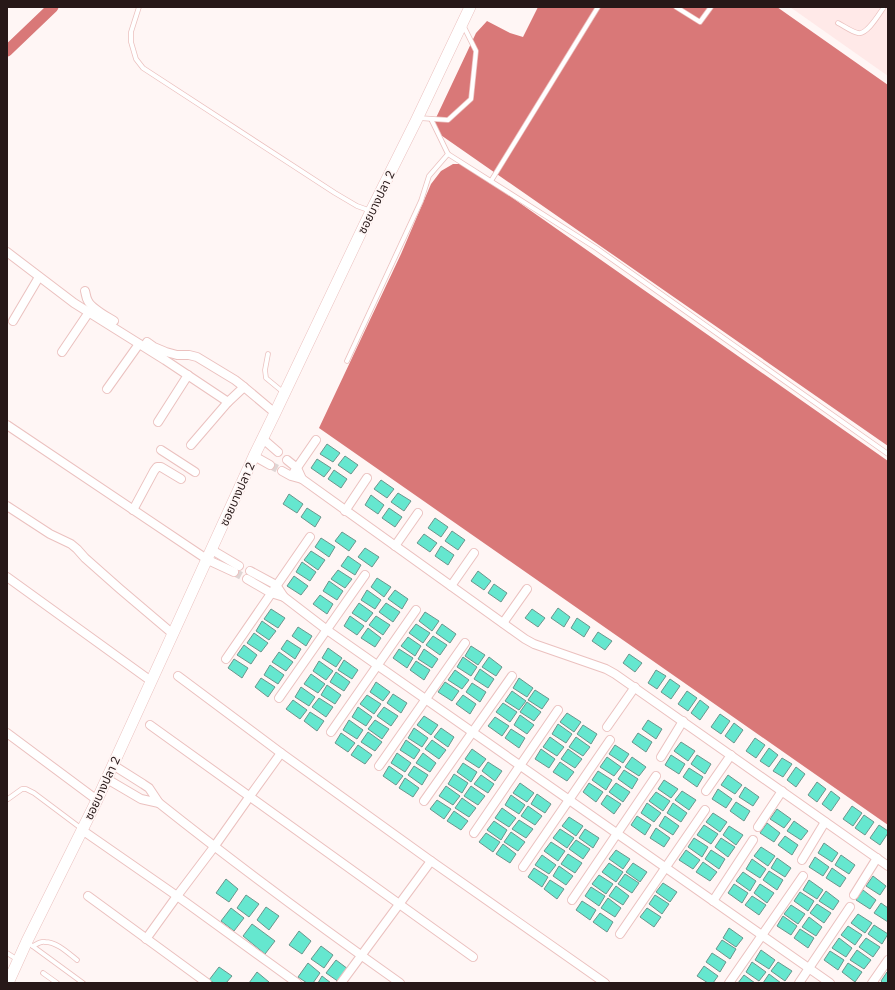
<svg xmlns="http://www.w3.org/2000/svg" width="895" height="990" font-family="Lato,'Noto Sans Thai',sans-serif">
	<rect width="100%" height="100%" fill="#fff6f5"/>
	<!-- built -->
	<polygon fill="#ffe9e8" points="790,7 888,7 888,76"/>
	<!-- water -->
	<g fill="#d97878">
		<polygon points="538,7 777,7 888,85 888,446 435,131 435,120 476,33 487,21 510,33 523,37"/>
		<polygon points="453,164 464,164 888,461 888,825 319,428 401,254 431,184 441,171"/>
	</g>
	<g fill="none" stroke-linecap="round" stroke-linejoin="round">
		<!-- canal -->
		<polyline stroke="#d97878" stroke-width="11" points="7,51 53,7"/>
	</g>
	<!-- building -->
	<g fill="#65e7cf" stroke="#6b958c">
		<polygon points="327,444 340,453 333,462 320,454"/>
		<polygon points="345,456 358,465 351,474 338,465"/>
		<polygon points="317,459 331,468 324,477 311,468"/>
		<polygon points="334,470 347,479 341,488 328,479"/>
		<polygon points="381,480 394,489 387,498 374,489"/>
		<polygon points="398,493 411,501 404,511 391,502"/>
		<polygon points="289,494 303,504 297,513 283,504"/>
		<polygon points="371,495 384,505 378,514 365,505"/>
		<polygon points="307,508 321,517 315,527 301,517"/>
		<polygon points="389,508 402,517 395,527 382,518"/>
		<polygon points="435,518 448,527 441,537 428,528"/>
		<polygon points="452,531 465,540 458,550 445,541"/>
		<polygon points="342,532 356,541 349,551 335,541"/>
		<polygon points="424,534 437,543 430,552 417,543"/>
		<polygon points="321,538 335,547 329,557 315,547"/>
		<polygon points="441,546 454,555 448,565 435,556"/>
		<polygon points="365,548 379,557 372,567 358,557"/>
		<polygon points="311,551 325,560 318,570 304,560"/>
		<polygon points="348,556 361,565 355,575 341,566"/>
		<polygon points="302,562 316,572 310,581 296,572"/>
		<polygon points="338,570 352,579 345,588 331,579"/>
		<polygon points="478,571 491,581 484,590 471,581"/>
		<polygon points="294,576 308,586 301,595 287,586"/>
		<polygon points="377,578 391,587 384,597 371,587"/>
		<polygon points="329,581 343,591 337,600 323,591"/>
		<polygon points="494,584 507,593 501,602 488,593"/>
		<polygon points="367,590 381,600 375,609 361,600"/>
		<polygon points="395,590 408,599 402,609 388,599"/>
		<polygon points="320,595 333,604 327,614 313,604"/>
		<polygon points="359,603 373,613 366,622 352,613"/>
		<polygon points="386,603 400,612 393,622 379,612"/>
		<polygon points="558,608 570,617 564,627 551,618"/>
		<polygon points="271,609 285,618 278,628 264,619"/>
		<polygon points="532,609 545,618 538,627 525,618"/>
		<polygon points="425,612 439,621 432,631 419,621"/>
		<polygon points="350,616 364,626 357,635 344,626"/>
		<polygon points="376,616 390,625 383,635 369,625"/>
		<polygon points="577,618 590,627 584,637 571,628"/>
		<polygon points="262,621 276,631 269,640 256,631"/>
		<polygon points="416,624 430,633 423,643 409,633"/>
		<polygon points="442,624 456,634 450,643 436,633"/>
		<polygon points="298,627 312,636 306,646 292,636"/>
		<polygon points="368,628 381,638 375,647 361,638"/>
		<polygon points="598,632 612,641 605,650 592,641"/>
		<polygon points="254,633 268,643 261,652 247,643"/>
		<polygon points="433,636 447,645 440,655 426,645"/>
		<polygon points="408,637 421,646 415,656 401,646"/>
		<polygon points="287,640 301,649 295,659 281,649"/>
		<polygon points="244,645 257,655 251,664 237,655"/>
		<polygon points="471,646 485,655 478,665 465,656"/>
		<polygon points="328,648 342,658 336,667 322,658"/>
		<polygon points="399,649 413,658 407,668 393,658"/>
		<polygon points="424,649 438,659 432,668 418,659"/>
		<polygon points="279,652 293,662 286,671 272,662"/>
		<polygon points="629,654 642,663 635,672 623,663"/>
		<polygon points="463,657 477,667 471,676 457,667"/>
		<polygon points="489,657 502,667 496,676 482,667"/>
		<polygon points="234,659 248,668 242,678 228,668"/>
		<polygon points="344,660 358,670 352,679 338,670"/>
		<polygon points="319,661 333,671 326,680 313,671"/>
		<polygon points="416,661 430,670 424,680 410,670"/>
		<polygon points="270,665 284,675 278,684 264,675"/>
		<polygon points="480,669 494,679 488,688 474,679"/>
		<polygon points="455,670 469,680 462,689 448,680"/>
		<polygon points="656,670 666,676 657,689 648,683"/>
		<polygon points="336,672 350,682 344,691 330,682"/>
		<polygon points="311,674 325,684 318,693 304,684"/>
		<polygon points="261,678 275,687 268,697 255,687"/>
		<polygon points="519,678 533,688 527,697 513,688"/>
		<polygon points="670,679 680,686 671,699 661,692"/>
		<polygon points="376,682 390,692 383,701 370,692"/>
		<polygon points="445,682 459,691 452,701 438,692"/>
		<polygon points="472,683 486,692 480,702 466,692"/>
		<polygon points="327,685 341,695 335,704 321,695"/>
		<polygon points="301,687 315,697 309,706 295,697"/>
		<polygon points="535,690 549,699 542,709 528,700"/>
		<polygon points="512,691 526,701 519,710 505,701"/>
		<polygon points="687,691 697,698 688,711 678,704"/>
		<polygon points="393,694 407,703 401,713 387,703"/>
		<polygon points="367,695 381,704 374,714 360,704"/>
		<polygon points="463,695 476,704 470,714 456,704"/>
		<polygon points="319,698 333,707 326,717 312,707"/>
		<polygon points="293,700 307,710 300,719 286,709"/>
		<polygon points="700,700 709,707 700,720 691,713"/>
		<polygon points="527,702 541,712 534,721 520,712"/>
		<polygon points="503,703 517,712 510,722 496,712"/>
		<polygon points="358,707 372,717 366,726 352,717"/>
		<polygon points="384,707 398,716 391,726 377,716"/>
		<polygon points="310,712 324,721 317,731 304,721"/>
		<polygon points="567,713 581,722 574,732 560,722"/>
		<polygon points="720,714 730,721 721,734 711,727"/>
		<polygon points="520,715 534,725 527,734 514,725"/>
		<polygon points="424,716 438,725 431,735 417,725"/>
		<polygon points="495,717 509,726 502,736 488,726"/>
		<polygon points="349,720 363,730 357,739 343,730"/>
		<polygon points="375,720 389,729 382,739 368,729"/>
		<polygon points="648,720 662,729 656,739 642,729"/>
		<polygon points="734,723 743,730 734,743 725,736"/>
		<polygon points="558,724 572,734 566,743 552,734"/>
		<polygon points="583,725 597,734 591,744 577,734"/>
		<polygon points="414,728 428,738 422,747 408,738"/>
		<polygon points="441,728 454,737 448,747 434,737"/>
		<polygon points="511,729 525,738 519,748 505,738"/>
		<polygon points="368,732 382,742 375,751 361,742"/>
		<polygon points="341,733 355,743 348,752 335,743"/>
		<polygon points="638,733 652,742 646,752 632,742"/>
		<polygon points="550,737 564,747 557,756 543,747"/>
		<polygon points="576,737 590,747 583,756 569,747"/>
		<polygon points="755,738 765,745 756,758 746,751"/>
		<polygon points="406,740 420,750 414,759 400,750"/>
		<polygon points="432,740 446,750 439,759 425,749"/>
		<polygon points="681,742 695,751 688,761 674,751"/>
		<polygon points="358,745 372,755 365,764 351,755"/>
		<polygon points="615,745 629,754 623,763 609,754"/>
		<polygon points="769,748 778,755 769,767 760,761"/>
		<polygon points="472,749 486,759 479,768 465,759"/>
		<polygon points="541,749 555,759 549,768 535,759"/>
		<polygon points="568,749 582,759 575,768 561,759"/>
		<polygon points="397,753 411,763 405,772 391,763"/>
		<polygon points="423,753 436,763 430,772 416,763"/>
		<polygon points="671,755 685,764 679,774 665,765"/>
		<polygon points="697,755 711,764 705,774 691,764"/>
		<polygon points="607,757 621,767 614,776 600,767"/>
		<polygon points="632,757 646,767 639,776 625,767"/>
		<polygon points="782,758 792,764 783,777 773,771"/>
		<polygon points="488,762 502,771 495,781 482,771"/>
		<polygon points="560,762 574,772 567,781 553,772"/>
		<polygon points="463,763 477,772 471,782 457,772"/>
		<polygon points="389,766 403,776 396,785 383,776"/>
		<polygon points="414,766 428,775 422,785 408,775"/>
		<polygon points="796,767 805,774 796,787 787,780"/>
		<polygon points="689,768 703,777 697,787 683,777"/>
		<polygon points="624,770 638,779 632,789 618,779"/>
		<polygon points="598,771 612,780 606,790 592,780"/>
		<polygon points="454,774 468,783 462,793 448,784"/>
		<polygon points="481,775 494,784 488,793 474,784"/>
		<polygon points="728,775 742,785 735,794 721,785"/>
		<polygon points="405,778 419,788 413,797 399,788"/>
		<polygon points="664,780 678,789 671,798 658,789"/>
		<polygon points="817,782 826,789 817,802 808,795"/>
		<polygon points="520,783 534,793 527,802 513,793"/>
		<polygon points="589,783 603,792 596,802 583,792"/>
		<polygon points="616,783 630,792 623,802 609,792"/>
		<polygon points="446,786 460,796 453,805 439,796"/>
		<polygon points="471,786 485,796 478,805 464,796"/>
		<polygon points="745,787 759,797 753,806 739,797"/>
		<polygon points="718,789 732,799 726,808 712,799"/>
		<polygon points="682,791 696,800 689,810 675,800"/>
		<polygon points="831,791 840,798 831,811 822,804"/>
		<polygon points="656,792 670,801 663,811 649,801"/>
		<polygon points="537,794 551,804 545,813 531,804"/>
		<polygon points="511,795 525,805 519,814 505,805"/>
		<polygon points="607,795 621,804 614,814 601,804"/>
		<polygon points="462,798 476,808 469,817 455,808"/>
		<polygon points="437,800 451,809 444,819 430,809"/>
		<polygon points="736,802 750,811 744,821 730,811"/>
		<polygon points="647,803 661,813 654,822 641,813"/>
		<polygon points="673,803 687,813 681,822 667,813"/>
		<polygon points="528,806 542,816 535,825 521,816"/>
		<polygon points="852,806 862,813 853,826 843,819"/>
		<polygon points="502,808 516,818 509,827 495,818"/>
		<polygon points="777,809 791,819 784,828 770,819"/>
		<polygon points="454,811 468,821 461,830 447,821"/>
		<polygon points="713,813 727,822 720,832 706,822"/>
		<polygon points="864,815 874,822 865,835 855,828"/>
		<polygon points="637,816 651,825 645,835 631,825"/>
		<polygon points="665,816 679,826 673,835 659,826"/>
		<polygon points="569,817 583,826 576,836 562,826"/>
		<polygon points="519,820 533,829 526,838 512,829"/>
		<polygon points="494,821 507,830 501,840 487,830"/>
		<polygon points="794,821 808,831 801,840 787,831"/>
		<polygon points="767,823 780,833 774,842 760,833"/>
		<polygon points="704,825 718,834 711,844 697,835"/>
		<polygon points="879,825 888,831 888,833 880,845 870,838"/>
		<polygon points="729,826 743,835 736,845 723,835"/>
		<polygon points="656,828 670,838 664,847 650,838"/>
		<polygon points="560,829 574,838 567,848 553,838"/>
		<polygon points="585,829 599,838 593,848 579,838"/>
		<polygon points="511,832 525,842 518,851 504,842"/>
		<polygon points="486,833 500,842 493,852 479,842"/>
		<polygon points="785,836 798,845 792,855 778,845"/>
		<polygon points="694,838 708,847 702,857 688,847"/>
		<polygon points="721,838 735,847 728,857 715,847"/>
		<polygon points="576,840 590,849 583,859 569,849"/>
		<polygon points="551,842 565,851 558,861 544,851"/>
		<polygon points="824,843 838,853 832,862 818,853"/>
		<polygon points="503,844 516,854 510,863 496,854"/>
		<polygon points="761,847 775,856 768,866 754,856"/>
		<polygon points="616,850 630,859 623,869 609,859"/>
		<polygon points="686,850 700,860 693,869 679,860"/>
		<polygon points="711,850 725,859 719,869 705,859"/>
		<polygon points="568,854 582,863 575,873 561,864"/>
		<polygon points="542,855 556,865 549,874 535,865"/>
		<polygon points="841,855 855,865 849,874 835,865"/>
		<polygon points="815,857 829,867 823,876 809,867"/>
		<polygon points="777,858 791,868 785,877 771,868"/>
		<polygon points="752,859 766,869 760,878 746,869"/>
		<polygon points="703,862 717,872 710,881 696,872"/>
		<polygon points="609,863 623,872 616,882 602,872"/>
		<polygon points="633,863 647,872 640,882 626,872"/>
		<polygon points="559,866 573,876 566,885 553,876"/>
		<polygon points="534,868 548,877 542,887 528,877"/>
		<polygon points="832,868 846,878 840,887 826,878"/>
		<polygon points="769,871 783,880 777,890 763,880"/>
		<polygon points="743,872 756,881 750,891 736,881"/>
		<polygon points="625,874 639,883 632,893 618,884"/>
		<polygon points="599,875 613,884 606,894 592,884"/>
		<polygon points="873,876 886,886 880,895 866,886"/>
		<polygon points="226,879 238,889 229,902 216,893"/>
		<polygon points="550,880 564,889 557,899 544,889"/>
		<polygon points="809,880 823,890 817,899 803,890"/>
		<polygon points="663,883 677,892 670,902 656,892"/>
		<polygon points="734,884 748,893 742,903 728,893"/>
		<polygon points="760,884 774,893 767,903 754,893"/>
		<polygon points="616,886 629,896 623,905 609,896"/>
		<polygon points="591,887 605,896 599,906 585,896"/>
		<polygon points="863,890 876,900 870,909 856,900"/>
		<polygon points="826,891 839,901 833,910 819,901"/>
		<polygon points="800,892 814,901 808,911 794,901"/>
		<polygon points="246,895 259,904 249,917 237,908"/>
		<polygon points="655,895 669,904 662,914 649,904"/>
		<polygon points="752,896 766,905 759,915 745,905"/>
		<polygon points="608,898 621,908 615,917 601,908"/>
		<polygon points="582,901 596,910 590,920 576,910"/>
		<polygon points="881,903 888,908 888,922 874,913"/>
		<polygon points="817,904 831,913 824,923 810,913"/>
		<polygon points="791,905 805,914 798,924 784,914"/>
		<polygon points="266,907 279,916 269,930 257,920"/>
		<polygon points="231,908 244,918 234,931 221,921"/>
		<polygon points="647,908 661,917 654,927 640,917"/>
		<polygon points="600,913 613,922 607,932 593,922"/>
		<polygon points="858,914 872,923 865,933 851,923"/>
		<polygon points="783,916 797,926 791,935 777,926"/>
		<polygon points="809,917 822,927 816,936 802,927"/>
		<polygon points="252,924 275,941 265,954 243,936"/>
		<polygon points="874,925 888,934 882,944 868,934"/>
		<polygon points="848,926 862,935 855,945 841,935"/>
		<polygon points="729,928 743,938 736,947 723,938"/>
		<polygon points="800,929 814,938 808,948 794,938"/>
		<polygon points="299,931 311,941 302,954 289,945"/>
		<polygon points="839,938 852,948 846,957 832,948"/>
		<polygon points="866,938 880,947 873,957 859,947"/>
		<polygon points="722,940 736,949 730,959 716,949"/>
		<polygon points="321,946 333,955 324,968 311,959"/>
		<polygon points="761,950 775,960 769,969 755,960"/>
		<polygon points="857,950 871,960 864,969 850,960"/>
		<polygon points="830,951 844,960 838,970 824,960"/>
		<polygon points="712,953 726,962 720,972 706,962"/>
		<polygon points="336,960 348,969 339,982 326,973"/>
		<polygon points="752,962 766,972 759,981 746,972"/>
		<polygon points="778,962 792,971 785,981 771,971"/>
		<polygon points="308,963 320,973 313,983 307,983 298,977"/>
		<polygon points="848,963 862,972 855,982 842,972"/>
		<polygon points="704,966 718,976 713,983 708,983 697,976"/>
		<polygon points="219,967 232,976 226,983 214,983 209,980"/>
		<polygon points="257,972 269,982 268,983 249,983"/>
		<polygon points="887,972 888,972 888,983 883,983 881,981"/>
		<polygon points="769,974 781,983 763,983"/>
		<polygon points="744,975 755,983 738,983"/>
		<polygon points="322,976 331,983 318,983"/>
	</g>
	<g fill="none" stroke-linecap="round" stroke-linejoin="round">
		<!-- street-tunnel -->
		<g stroke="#dfd5d4" stroke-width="8" stroke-dasharray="8 4" stroke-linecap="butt">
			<polyline points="270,465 282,471"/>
			<polyline points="234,572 247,579"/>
		</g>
		<defs>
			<g id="lane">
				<polyline points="139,7 131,32 131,42 136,59 143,68 335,193 357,206 371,211"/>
				<polyline points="676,7 700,22 711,7"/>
				<path d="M838 23C844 26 852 32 858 33 867 35 879 14 884 7"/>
				<polyline points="419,118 448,120 471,99 476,51 463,25"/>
				<polyline points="448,154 596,248 888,454"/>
				<polyline points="491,181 598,7"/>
				<polyline points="268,354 265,370 266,378 283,392"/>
				<polyline points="347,361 421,201 429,176 448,154 431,119"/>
				<polyline points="8,799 22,789 26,789 34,793 82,829"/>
				<polyline points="27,942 83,983"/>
				<path d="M33 946C37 944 41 941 45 942 57 942 68 953 77 960"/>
				<polyline points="7,953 18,960"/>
				<polyline points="43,973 57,983"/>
			</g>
			<g id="street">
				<polyline points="7,252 74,303 165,360 228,402 244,387"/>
				<path d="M85 291C86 294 86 298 88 301 92 309 106 316 114 321"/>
				<polyline points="13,321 39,277"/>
				<polyline points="147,342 154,347 166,352 177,355 189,355 197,357 235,380 244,387 275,413"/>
				<polyline points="62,352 89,312"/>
				<polyline points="107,389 139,344"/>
				<polyline points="158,422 188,375"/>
				<polyline points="7,425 208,560 234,572"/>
				<polyline points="263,439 278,452"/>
				<polyline points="191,445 228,402"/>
				<polyline points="161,450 195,472"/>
				<polyline points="254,456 270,465"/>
				<polyline points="282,471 291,476 302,479 297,468 287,460"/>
				<polyline points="294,472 316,440"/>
				<polyline points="302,479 525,639 534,644 606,669 615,674 888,866"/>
				<polyline points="7,506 50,534 71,544 77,549 85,558 120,589 173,634"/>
				<polyline points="133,510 154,471 157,467 161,467 181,479"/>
				<polyline points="345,511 367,478"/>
				<polyline points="395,546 418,513"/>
				<polyline points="212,550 239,566"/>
				<polyline points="7,577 151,681"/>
				<polyline points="247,579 271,593 284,597 276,585 250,571"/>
				<polyline points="451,586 474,553"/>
				<polyline points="284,597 327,630 830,983"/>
				<polyline points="503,623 527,589"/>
				<polyline points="226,659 310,537"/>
				<polyline points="178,676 281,753 431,861 605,983"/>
				<polyline points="279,698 365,575"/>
				<polyline points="150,725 473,957"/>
				<polyline points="607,727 635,687"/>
				<polyline points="331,732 416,610"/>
				<polyline points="7,733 97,800"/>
				<polyline points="661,757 683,721"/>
				<polyline points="379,766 465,643"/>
				<polyline points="107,779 141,799 159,803 149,788 143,784 113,765"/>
				<polyline points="706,791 731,755"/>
				<polyline points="424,801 512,676"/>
				<path d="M159 803C237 865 318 925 400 983"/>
				<polyline points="758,827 782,791"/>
				<polyline points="82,830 177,896 297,983"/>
				<polyline points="474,833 558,710"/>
				<polyline points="802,860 825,822"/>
				<polyline points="523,867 610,740"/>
				<polyline points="854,895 877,858"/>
				<polyline points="88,896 207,983"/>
				<polyline points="572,900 656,776"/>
				<polyline points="713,901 753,840"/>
				<polyline points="620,934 705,810"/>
				<polyline points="146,939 177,896 214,847 250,796 281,753"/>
				<polyline points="341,983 431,861"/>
				<polyline points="729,983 803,876"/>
				<polyline points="799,983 850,907"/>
				<polyline points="872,983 888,960"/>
			</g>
			<polyline id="secondary" points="8,983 27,941 97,800 254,456 275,413 371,211 416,121 470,7"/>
		</defs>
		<!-- lane casing -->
		<use href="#lane" stroke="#ebc1bf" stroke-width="5.5"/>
		<!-- street casing -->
		<use href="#street" stroke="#ebc1bf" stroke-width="10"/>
		<!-- secondary casing -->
		<use href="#secondary" stroke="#ebc1bf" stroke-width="12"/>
		<!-- lane -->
		<use href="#lane" stroke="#fff" stroke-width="4"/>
		<!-- street -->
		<use href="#street" stroke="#fff" stroke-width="8"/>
		<!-- secondary -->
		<use href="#secondary" stroke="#fff" stroke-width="11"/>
	</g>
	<g text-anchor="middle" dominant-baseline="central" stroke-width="3.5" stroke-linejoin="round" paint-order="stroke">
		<!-- street labels -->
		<g font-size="12" fill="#271818" stroke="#fff6f5">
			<text transform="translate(376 202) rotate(-64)">ซอยบางปลา 2</text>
			<text transform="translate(237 494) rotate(-66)">ซอยบางปลา 2</text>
			<text transform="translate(102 788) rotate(-65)">ซอยบางปลา 2</text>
		</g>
	</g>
	<!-- border -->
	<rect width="895" height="990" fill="none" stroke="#271818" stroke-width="16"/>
</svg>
